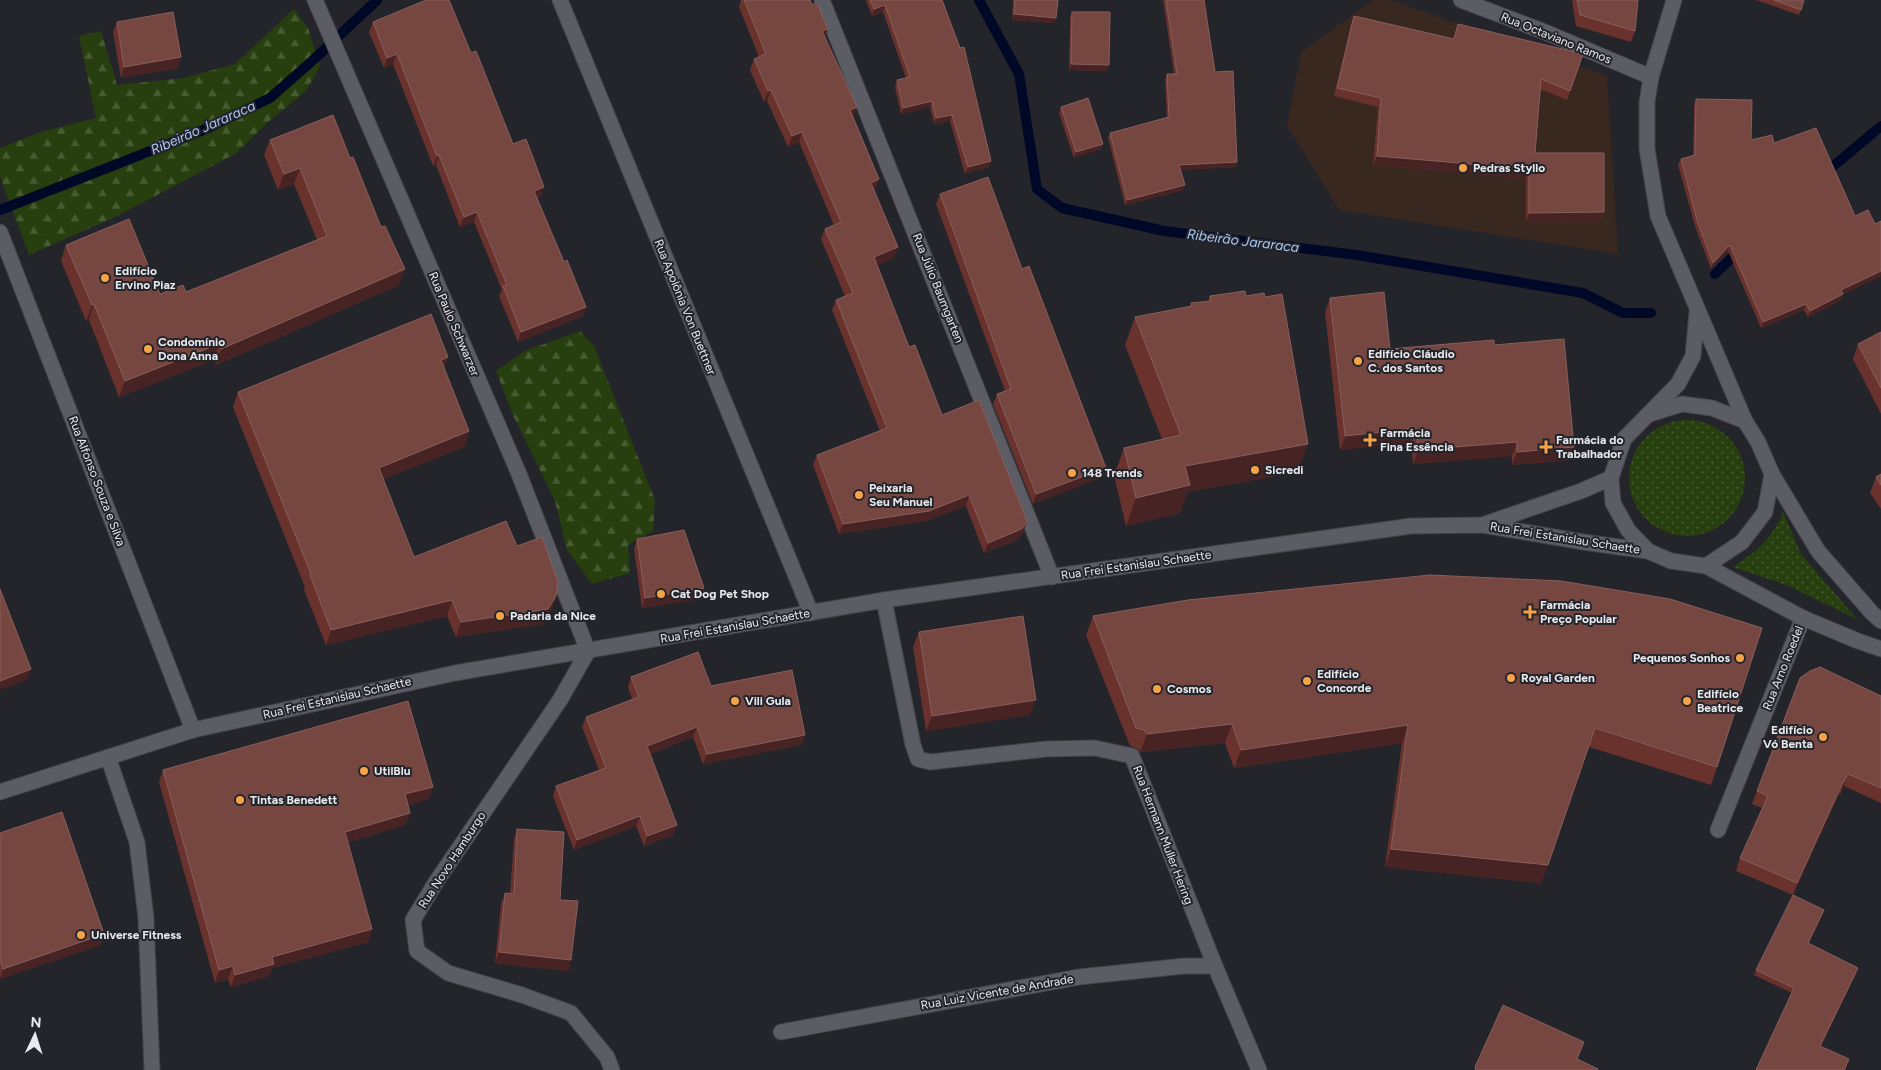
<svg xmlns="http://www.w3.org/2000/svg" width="1881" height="1070" font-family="Figtree,sans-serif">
	<defs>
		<pattern id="grass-dots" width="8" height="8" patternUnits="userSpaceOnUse" patternTransform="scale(1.25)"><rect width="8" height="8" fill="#273f0e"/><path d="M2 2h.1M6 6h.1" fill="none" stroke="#465b31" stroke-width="1.8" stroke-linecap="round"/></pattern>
		<pattern id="forest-firs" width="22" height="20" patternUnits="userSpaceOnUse" patternTransform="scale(1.25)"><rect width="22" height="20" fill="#273f0e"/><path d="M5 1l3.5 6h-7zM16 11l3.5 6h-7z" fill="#465b31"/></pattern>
	</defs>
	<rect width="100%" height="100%" fill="#24242b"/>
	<!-- commercial -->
	<polygon fill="#392820" points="1373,0 1391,0 1607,76 1618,254 1339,210 1287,125 1301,52"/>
	<!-- grass -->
	<g fill="url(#grass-dots)">
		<circle cx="1687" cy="478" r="58"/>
		<path d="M1783 512 1801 554 1858 620 1789 586 1733 567C1754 554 1775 536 1783 512Z"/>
	</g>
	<!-- forest -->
	<g fill="url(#forest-firs)">
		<polygon points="294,9 308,28 320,66 306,91 267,123 235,154 115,217 29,255 0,177 0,148 41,132 96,118 79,36 101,31 117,85 184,78 235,64"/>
		<polygon points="580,331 594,346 655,500 653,531 628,545 630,573 592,584 567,550 555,501 513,415 496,371 525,351"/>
	</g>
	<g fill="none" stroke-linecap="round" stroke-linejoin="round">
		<!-- stream -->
		<g stroke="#000827" stroke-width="10">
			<polyline points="979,0 1019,74 1037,189 1062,208 1164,231 1357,255 1583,293 1623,313 1651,313"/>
			<polyline points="1824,174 1881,126"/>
			<polyline points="0,210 206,129 270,98 311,62 377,0"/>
			<polyline points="1715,274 1739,251"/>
		</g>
		<defs>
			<g id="street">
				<polyline points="315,0 519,474 588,651 560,700 436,882 413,920 417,951 448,973 522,995 571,1013 607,1057 612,1070"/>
				<polyline points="560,0 811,613"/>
				<polyline points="1461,0 1545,32 1651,77"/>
				<polyline points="0,232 193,730"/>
				<polyline points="884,600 913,745 918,759 930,762 1046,749 1095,748 1132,756 1215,966 1259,1070"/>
				<polyline points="108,757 137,842 146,918 152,1070"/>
				<polyline points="1718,830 1803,618"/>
				<polyline points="781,1032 1079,977 1184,966 1215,966"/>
			</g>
			<g id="secondary">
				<polyline points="822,0 1052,577"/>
				<polyline points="1674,0 1651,77 1647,102 1647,149 1658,216 1745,421 1758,442 1772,474 1818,551 1872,613 1881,621"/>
				<polyline points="1697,312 1693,356 1678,384 1624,439 1611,478 1613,503 1628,530 1648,551 1671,561 1706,566 1803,618 1858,641 1881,649"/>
				<polyline points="1650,414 1682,404 1712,408 1745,421"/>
				<polyline points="1485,524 1581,491 1611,478"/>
				<polyline points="1706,566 1742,542 1765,512 1772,474"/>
				<polyline points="0,792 193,730 455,673 884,600 1411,526 1483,525 1583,542 1648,551"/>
			</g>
		</defs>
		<!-- street casing -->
		<use href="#street" stroke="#424248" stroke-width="17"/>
		<!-- secondary casing -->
		<use href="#secondary" stroke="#424248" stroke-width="17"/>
		<!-- street -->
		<use href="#street" stroke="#5b5c64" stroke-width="15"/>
		<!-- secondary -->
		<use href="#secondary" stroke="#5b5c64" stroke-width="15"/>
	</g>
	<!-- wall -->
	<g fill="#69322d">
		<polygon points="741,0 810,0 812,5 828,29 825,38 853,118 879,179 875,190 874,190 894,258 877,265 909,347 942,415 1024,531 1019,538 1015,541 984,553 966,506 926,521 839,534 813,465 817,455 880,431 832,310 836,300 845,296 821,239 825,229 834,225 799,142 788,147 767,101 764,102 750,70 754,59 759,57 739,7"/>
		<polygon points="866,0 942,0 991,161 989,167 965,174 950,121 934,124 930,107 901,114 895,87 897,80 906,78 883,12 872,16"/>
		<polygon points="1013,0 1058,0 1054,23 1012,20"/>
		<polygon points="1163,0 1204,0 1215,72 1237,162 1235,167 1180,170 1185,185 1183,190 1125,205 1108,138 1110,133 1167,118 1165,80 1167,74 1174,74"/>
		<polygon points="1572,0 1638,0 1635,31 1631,42 1576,26"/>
		<polygon points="1756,0 1804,0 1799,15"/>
		<polygon points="1072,12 1107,71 1069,70 1070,17"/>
		<polygon points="1354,16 1453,39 1458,24 1583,54 1567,100 1540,89 1535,153 1604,212 1601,221 1526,222 1526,178 1373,165 1378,107 1334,96 1351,24"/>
		<polygon points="117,22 181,57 178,68 121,78 113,32"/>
		<polygon points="373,22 471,53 513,144 541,196 537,198 564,262 586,307 583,316 518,342 499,296 502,290 474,222 460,227 436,165 433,166 393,64 384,68 369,32"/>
		<polygon points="1696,99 1751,140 1774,143 1881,276 1843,294 1841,300 1808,317 1804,310 1761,328 1728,251 1711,269 1695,226 1678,165 1681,159 1693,156 1694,105"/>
		<polygon points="1061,107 1101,149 1074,158 1059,113"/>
		<polygon points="333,115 399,285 216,365 214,360 119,397 89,320 86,321 61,261 66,245 160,294 186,292 317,240 294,184 278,190 264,155 270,140"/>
		<polygon points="940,194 1022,269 1106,468 1102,477 1033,504 993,404 997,394 1005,391 936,204"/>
		<polygon points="1210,296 1246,296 1298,472 1187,492 1180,513 1126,526 1114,475 1124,448 1162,439 1125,345 1135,317 1190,307 1191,303 1208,301"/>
		<polygon points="1330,298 1390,349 1494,345 1569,460 1512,465 1512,456 1413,464 1411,442 1340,450 1325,312"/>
		<polygon points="1881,332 1881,414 1853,359 1858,344"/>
		<polygon points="448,357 444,368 469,431 464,447 383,479 414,557 517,546 556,596 551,611 543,624 456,637 447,616 326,645 304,590 305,587 233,407 238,392"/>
		<polygon points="1881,474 1881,509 1870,493 1876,477"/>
		<polygon points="637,539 704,588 700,599 642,608 634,549"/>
		<polygon points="1188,600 1717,767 1711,785 1589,747 1541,883 1385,867 1402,743 1234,768 1225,743 1140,752 1138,749 1130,746 1086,635 1093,616"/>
		<polygon points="919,632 1030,715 926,731 913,647"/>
		<polygon points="631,677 711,686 805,735 801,745 703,764 693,737 650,754 673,835 644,846 636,826 574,850 553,796 556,786 599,770 582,727 586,717 632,699 628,687"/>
		<polygon points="1800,678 1881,696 1881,803 1844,786 1840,795 1839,794 1793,895 1822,915 1808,944 1856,973 1821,1046 1847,1065 1845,1070 1756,1070 1792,993 1754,975 1793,895 1736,871 1740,858 1762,808 1752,804"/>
		<polygon points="163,770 433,787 428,799 408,805 410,813 405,825 348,842 368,942 272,968 269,976 231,987 228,979 215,983 159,782"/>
		<polygon points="517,829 560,900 571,960 568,971 495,963 501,904 505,893 510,894 514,839"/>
		<polygon points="0,833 101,945 0,979"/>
	</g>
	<!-- shaded-wall -->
	<g fill="#472423">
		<polygon points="885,5 883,12 872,16 874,9"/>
		<polygon points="1014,14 1056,18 1054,23 1012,20"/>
		<polygon points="828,29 824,39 822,31"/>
		<polygon points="397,54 393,64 384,68 387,58"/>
		<polygon points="181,57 178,68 121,78 124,67"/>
		<polygon points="1071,64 1109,65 1107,71 1069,70"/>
		<polygon points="771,90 767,101 764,102 768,91"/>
		<polygon points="932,101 930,107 901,114 903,108"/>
		<polygon points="857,107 853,118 850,110"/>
		<polygon points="952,115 950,121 934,124 936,118"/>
		<polygon points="802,132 799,142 788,147 792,136"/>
		<polygon points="1103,144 1101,149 1074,158 1076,152"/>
		<polygon points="439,155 436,165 433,166 437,156"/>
		<polygon points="1377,156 1529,169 1526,178 1373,165"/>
		<polygon points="991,161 989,167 965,174 968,167"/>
		<polygon points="1237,162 1235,167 1177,170 1179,165"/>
		<polygon points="300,168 294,184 278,190 284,174"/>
		<polygon points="879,179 875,190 867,193 871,183"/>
		<polygon points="1185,185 1183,190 1125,205 1127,200"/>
		<polygon points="544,187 541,196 530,200 534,191"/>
		<polygon points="477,212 474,222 460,227 464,217"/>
		<polygon points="1604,212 1601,221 1526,222 1529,213"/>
		<polygon points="1730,245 1728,251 1711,269 1713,263"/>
		<polygon points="898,247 894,258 870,268 874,257"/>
		<polygon points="405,269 399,285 216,365 221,349"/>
		<polygon points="1881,271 1881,276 1838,296 1841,290"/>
		<polygon points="1843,294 1841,300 1808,317 1810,311"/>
		<polygon points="94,304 89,320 86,321 92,305"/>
		<polygon points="1806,304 1804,310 1761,328 1763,322"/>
		<polygon points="586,307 583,316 518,342 521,332"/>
		<polygon points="219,344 214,360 119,397 125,381"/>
		<polygon points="448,357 442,373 441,360"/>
		<polygon points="1416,428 1411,442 1340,450 1345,436"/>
		<polygon points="469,431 464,447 373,483 379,468"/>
		<polygon points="1517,442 1512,456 1413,464 1418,450"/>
		<polygon points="1308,444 1298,472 1187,492 1180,513 1126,526 1136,498 1185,466"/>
		<polygon points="1574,447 1569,460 1512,465 1517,452"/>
		<polygon points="1106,468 1102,477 1033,504 1036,494"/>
		<polygon points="969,495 966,506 926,521 839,534 843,524"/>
		<polygon points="1027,521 1024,531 1019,538 1015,541 984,553 988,543"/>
		<polygon points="704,588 700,599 642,608 645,598"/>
		<polygon points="556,596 551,611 543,624 456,637 461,622"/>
		<polygon points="452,600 447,616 326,645 331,630"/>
		<polygon points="31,669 27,680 0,690 0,681"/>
		<polygon points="1036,700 1030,715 926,731 932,716"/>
		<polygon points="1232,724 1225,743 1140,752 1147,734"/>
		<polygon points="1408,725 1402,743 1234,768 1241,750"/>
		<polygon points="697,727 693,737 644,756 647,746"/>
		<polygon points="805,735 801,745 703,764 707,754"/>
		<polygon points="1848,774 1844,786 1840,795 1844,782"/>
		<polygon points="1843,782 1839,794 1793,895 1797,883"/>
		<polygon points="433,787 428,799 401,807 405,794"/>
		<polygon points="410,813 405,825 340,844 345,832"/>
		<polygon points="640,816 636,826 574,850 577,840"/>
		<polygon points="677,825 673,835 644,846 647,836"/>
		<polygon points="1391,849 1548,865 1541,883 1385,867"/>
		<polygon points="372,929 368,942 272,968 269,976 231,987 235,975 272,957"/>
		<polygon points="104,934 101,945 0,979 3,969"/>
		<polygon points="499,952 571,960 568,971 495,963"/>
		<polygon points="233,966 228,979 215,983 219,970"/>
		<polygon points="1858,968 1856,973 1818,1051 1820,1046"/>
	</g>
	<!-- building -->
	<g fill="#764641" stroke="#885f5c">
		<polygon points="426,0 449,0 471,53 476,51 513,144 526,139 544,187 534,191 564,262 567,260 586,307 521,332 503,286 507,285 477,212 464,217 439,155 437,156 397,54 387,58 373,22"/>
		<polygon points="744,0 810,0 812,5 817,3 828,29 822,31 857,107 850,110 879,179 871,183 898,247 874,257 909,347 915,345 942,415 979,400 1027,521 1023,528 1019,530 988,543 969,495 929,511 843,524 817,455 887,428 836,300 853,293 825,229 841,222 802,132 792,136 771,90 768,91 754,59 766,54"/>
		<polygon points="870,0 942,0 960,48 964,47 991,161 968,167 952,115 936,118 932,101 903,108 897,80 910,77 885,5 874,9"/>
		<polygon points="1015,0 1058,0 1056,18 1014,14"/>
		<polygon points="1166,0 1204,0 1215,72 1233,71 1237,162 1179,165 1185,185 1127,200 1110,133 1169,117 1167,74 1177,74"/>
		<polygon points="1577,0 1638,0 1635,31 1580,15"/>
		<polygon points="1774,0 1804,0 1801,10"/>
		<polygon points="173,12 181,57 124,67 117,22"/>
		<polygon points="1072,12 1110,12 1109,65 1071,64"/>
		<polygon points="1354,16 1454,39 1458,24 1583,54 1570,91 1541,79 1535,153 1604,153 1604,212 1529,213 1529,169 1377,156 1381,98 1337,88"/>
		<polygon points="1088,98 1103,144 1076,152 1061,107"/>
		<polygon points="1696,99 1752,100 1751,140 1772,135 1774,143 1816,128 1855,216 1868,210 1875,224 1881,221 1881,271 1841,290 1843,294 1810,311 1806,304 1763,322 1730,245 1713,263 1697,220 1681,159 1695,155"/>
		<polygon points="333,115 350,158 353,157 381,227 385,226 405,269 221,349 219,344 125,381 94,304 92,305 66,245 129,219 160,294 183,285 186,292 327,236 300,168 284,174 270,140"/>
		<polygon points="988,177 1022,269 1029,266 1106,468 1036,494 997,394 1011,389 940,194"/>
		<polygon points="1245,291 1246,296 1264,293 1265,297 1282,294 1308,444 1185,466 1190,485 1136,498 1124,448 1181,435 1135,317 1192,306 1191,303 1211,301 1210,296"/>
		<polygon points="1384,292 1390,349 1494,340 1494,345 1564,339 1574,447 1517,452 1517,442 1418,450 1416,428 1345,436 1330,298"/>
		<polygon points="431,314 448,357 441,360 469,431 379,468 414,557 506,521 517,546 542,537 558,582 556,596 548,609 461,622 452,600 331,630 310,575 311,574 238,392"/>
		<polygon points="1881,332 1881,388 1858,344"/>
		<polygon points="1881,474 1881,485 1876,477"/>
		<polygon points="684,530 704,588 645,598 637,539"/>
		<polygon points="1430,575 1561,581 1670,599 1762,628 1717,767 1595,728 1548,865 1391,849 1408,725 1241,750 1232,724 1147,734 1144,730 1136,728 1093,616 1188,600"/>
		<polygon points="0,589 31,669 0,681"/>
		<polygon points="1023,616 1036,700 932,716 919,632"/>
		<polygon points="698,652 711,686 792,670 805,735 707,754 697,727 647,746 677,825 647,836 640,816 577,840 556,786 606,768 586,717 639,697 631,677"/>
		<polygon points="1820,667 1881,696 1881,788 1848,774 1844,782 1843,782 1797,883 1740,858 1768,796 1757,791 1800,678 1810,671"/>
		<polygon points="408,701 433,787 405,794 410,813 345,832 372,929 272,957 274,964 235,975 233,966 219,970 163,770"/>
		<polygon points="62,812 104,934 3,969 0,959 0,833"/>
		<polygon points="517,829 564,832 560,900 578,901 571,960 499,952 505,893 514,894"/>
		<polygon points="1793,895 1824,910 1808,943 1858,968 1820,1046 1849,1059 1844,1070 1756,1070 1794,988 1756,970"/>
		<polygon points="1503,1005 1584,1042 1577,1059 1598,1069 1597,1070 1476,1070 1475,1067"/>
	</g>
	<!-- markers -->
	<g fill="#f6a247" stroke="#24242b" stroke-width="2">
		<circle cx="1463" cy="168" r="5"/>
		<circle cx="105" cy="278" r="5"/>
		<circle cx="148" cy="349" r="5"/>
		<circle cx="1358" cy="361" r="5"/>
		<path d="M1367.5 432.5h5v5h5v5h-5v5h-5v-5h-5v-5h5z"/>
		<path d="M1543.5 439.5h5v5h5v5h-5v5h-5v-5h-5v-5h5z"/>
		<circle cx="1255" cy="470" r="5"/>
		<circle cx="1072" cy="473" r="5"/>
		<circle cx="859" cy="495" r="5"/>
		<circle cx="661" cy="594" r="5"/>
		<path d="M1527.5 604.5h5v5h5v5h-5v5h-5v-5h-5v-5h5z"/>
		<circle cx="500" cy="616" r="5"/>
		<circle cx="1740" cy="658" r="5"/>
		<circle cx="1511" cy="678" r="5"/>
		<circle cx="1307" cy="681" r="5"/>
		<circle cx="1157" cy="689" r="5"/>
		<circle cx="735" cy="701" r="5"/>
		<circle cx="1687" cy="701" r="5"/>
		<circle cx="1823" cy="737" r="5"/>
		<circle cx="364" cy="771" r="5"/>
		<circle cx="240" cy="800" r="5"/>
		<circle cx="81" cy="935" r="5"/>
	</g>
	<g text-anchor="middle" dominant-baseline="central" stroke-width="4" stroke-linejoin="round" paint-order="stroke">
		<!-- street labels -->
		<g font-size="12" fill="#e9eaee" stroke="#24242b">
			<text transform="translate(1556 38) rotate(22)">Rua Octaviano Ramos</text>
			<text transform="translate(938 288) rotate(68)">Rua Júlio Baumgarten</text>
			<text transform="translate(685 307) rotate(68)">Rua Apolônia Von Buettner</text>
			<text transform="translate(454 324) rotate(67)">Rua Paulo Schwarzer</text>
			<text transform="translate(97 481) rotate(69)">Rua Alfonso Souza e Silva</text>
			<text transform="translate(1565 538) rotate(9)">Rua Frei Estanislau Schaette</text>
			<text transform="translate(1136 565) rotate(-8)">Rua Frei Estanislau Schaette</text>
			<text transform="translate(735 626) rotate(-10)">Rua Frei Estanislau Schaette</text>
			<text transform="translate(1783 668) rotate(-68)">Rua Arno Roedel</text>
			<text transform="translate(337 698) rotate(-13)">Rua Frei Estanislau Schaette</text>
			<text transform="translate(1163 835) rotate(69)">Rua Hermann Muller Hering</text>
			<text transform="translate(452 860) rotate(-57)">Rua Novo Hamburgo</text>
			<text transform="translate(997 992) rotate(-10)">Rua Luiz Vicente de Andrade</text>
		</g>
		<!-- poi labels -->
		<g font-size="12" font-weight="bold" fill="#e9eaee" stroke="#24242b" text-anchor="start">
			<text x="1473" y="168">Pedras Styllo</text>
			<text x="115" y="271">Edifício<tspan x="115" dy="14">Ervino Piaz</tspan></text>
			<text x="158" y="342">Condomínio<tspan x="158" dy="14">Dona Anna</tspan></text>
			<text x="1368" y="354">Edifício Cláudio<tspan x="1368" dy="14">C. dos Santos</tspan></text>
			<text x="1380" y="433">Farmácia<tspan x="1380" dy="14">Fina Essência</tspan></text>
			<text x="1556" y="440">Farmácia do<tspan x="1556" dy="14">Trabalhador</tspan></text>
			<text x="1265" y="470">Sicredi</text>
			<text x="1082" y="473">148 Trends</text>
			<text x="869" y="488">Peixaria<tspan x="869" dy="14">Seu Manuel</tspan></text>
			<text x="671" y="594">Cat Dog Pet Shop</text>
			<text x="1540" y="605">Farmácia<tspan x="1540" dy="14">Preço Popular</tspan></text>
			<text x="510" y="616">Padaria da Nice</text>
			<text x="1730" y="658" text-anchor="end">Pequenos Sonhos</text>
			<text x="1317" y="674">Edifício<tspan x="1317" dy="14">Concorde</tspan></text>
			<text x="1521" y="678">Royal Garden</text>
			<text x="1167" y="689">Cosmos</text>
			<text x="1697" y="694">Edifício<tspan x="1697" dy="14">Beatrice</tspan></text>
			<text x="745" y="701">Vili Gula</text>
			<text x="1813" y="730" text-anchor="end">Edifício<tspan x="1813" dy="14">Vó Benta</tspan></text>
			<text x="374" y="771">UtilBlu</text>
			<text x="250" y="800">Tintas Benedett</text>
			<text x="91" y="935">Universe Fitness</text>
		</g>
		<!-- water labels -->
		<g font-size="14" font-style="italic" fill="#a7c7f2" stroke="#24242b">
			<text transform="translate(203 128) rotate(-24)">Ribeirão Jararaca</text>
			<text transform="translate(1243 241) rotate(7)">Ribeirão Jararaca</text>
		</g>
	</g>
	<!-- north arrow -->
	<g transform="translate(35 1035) rotate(4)" stroke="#24242b" stroke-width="4" paint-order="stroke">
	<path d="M0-4L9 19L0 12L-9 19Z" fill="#e9eaee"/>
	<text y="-8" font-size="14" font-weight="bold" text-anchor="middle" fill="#e9eaee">N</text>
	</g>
</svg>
